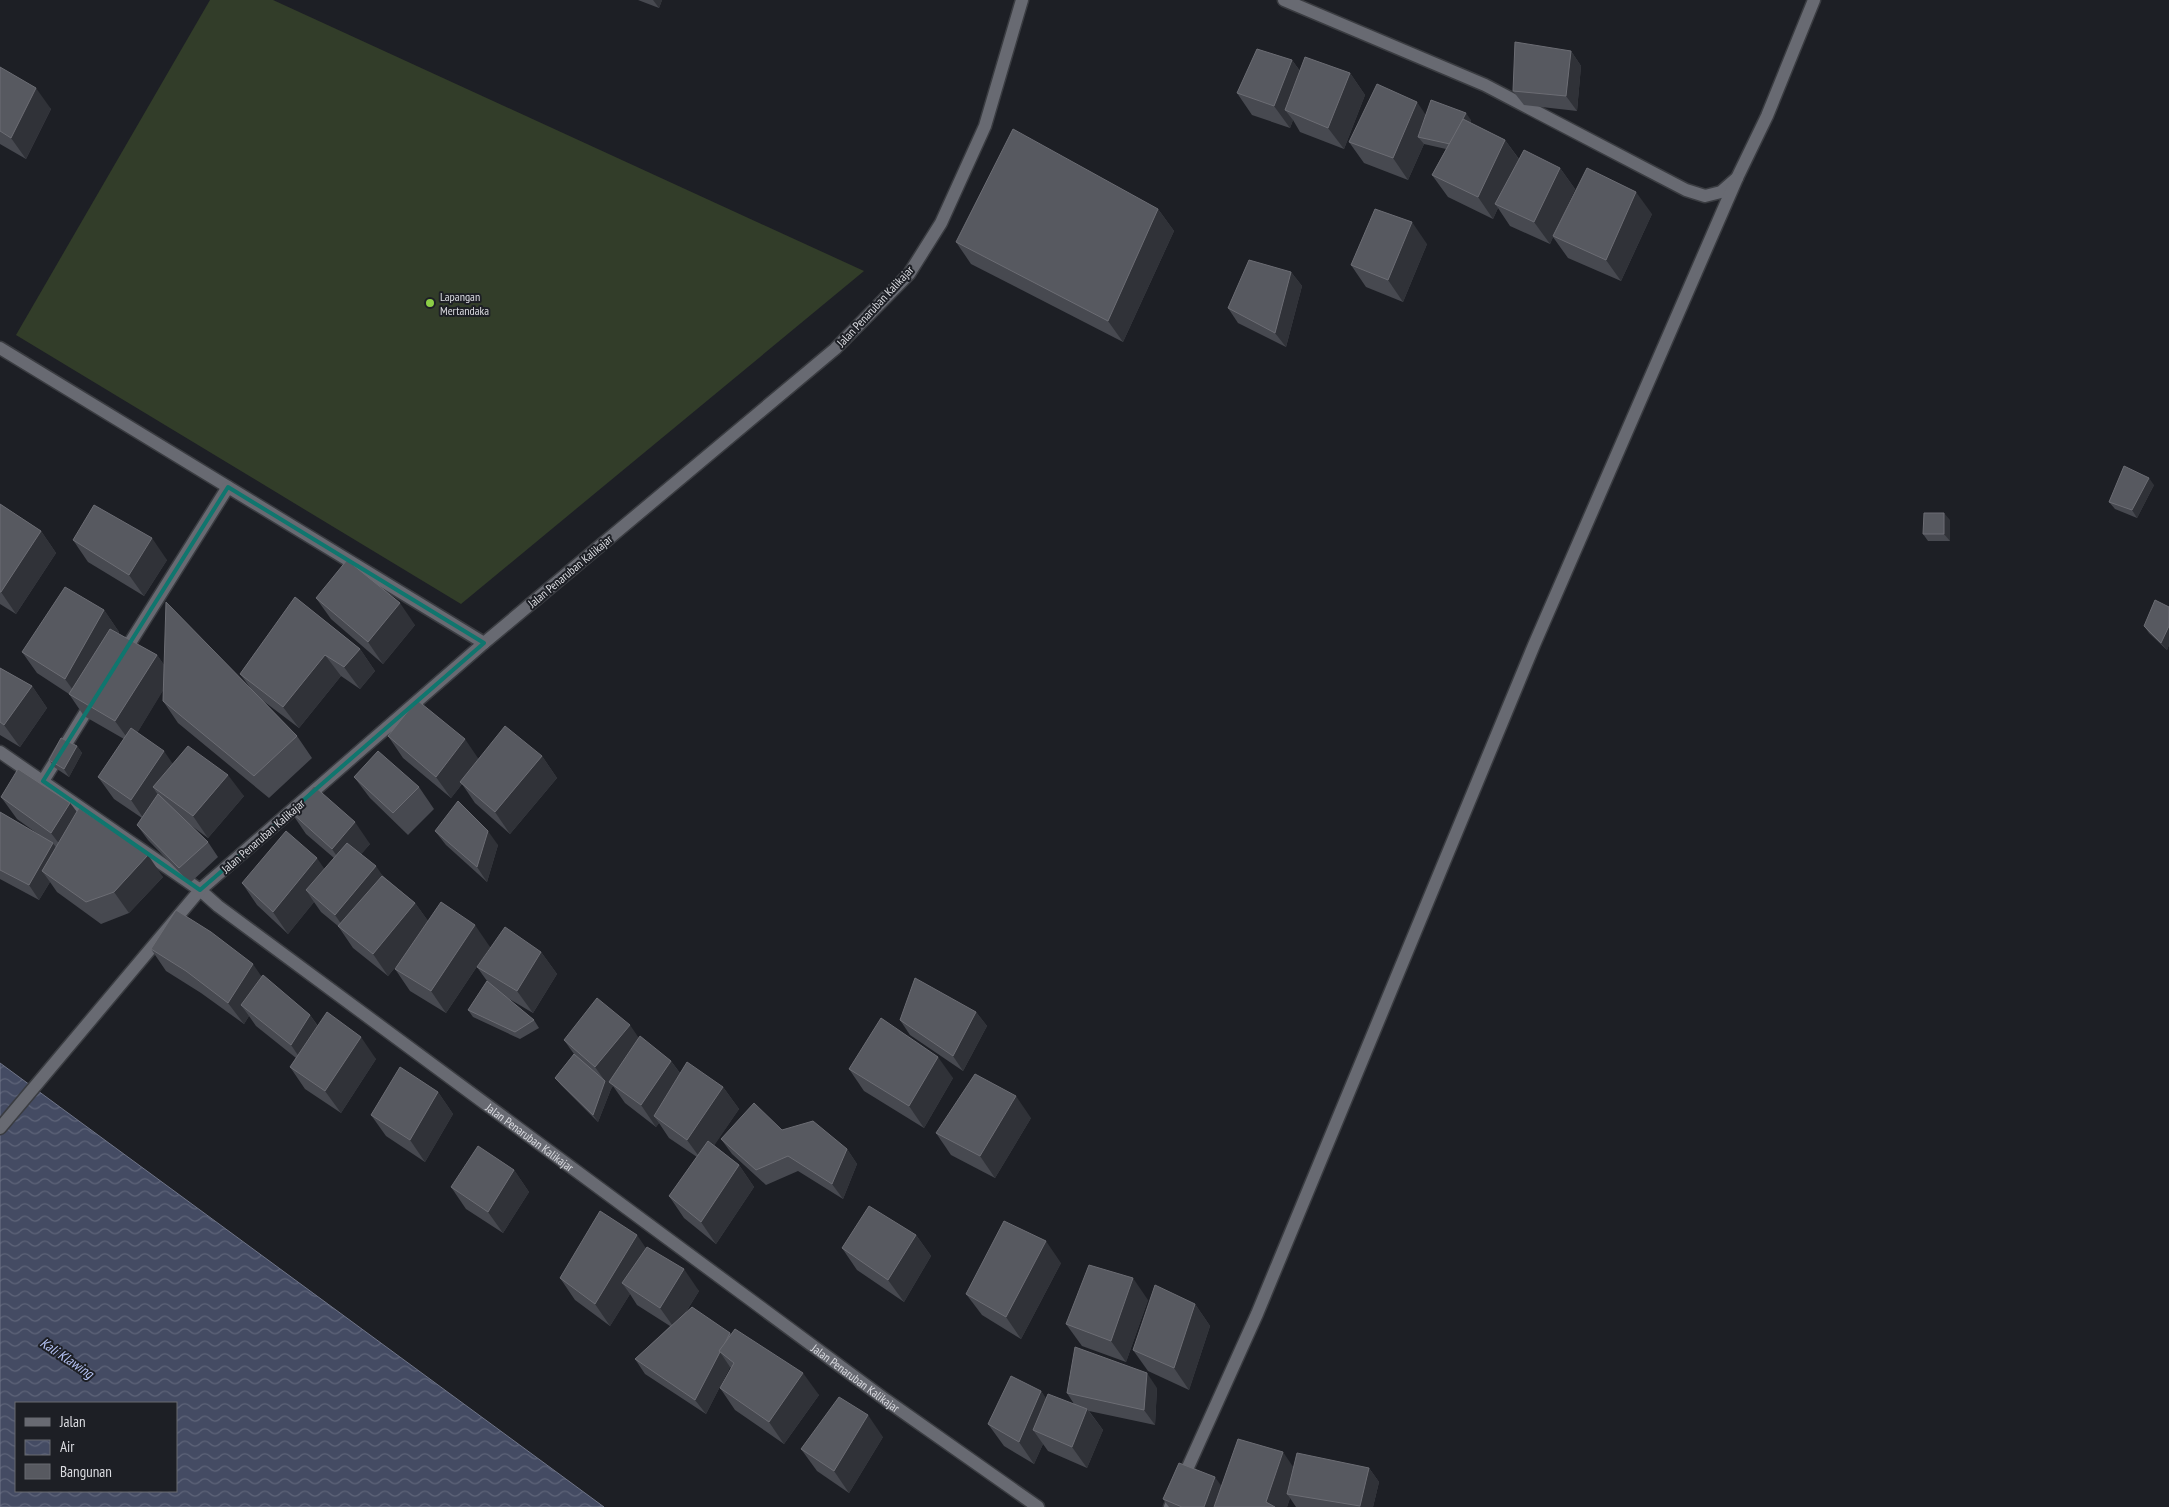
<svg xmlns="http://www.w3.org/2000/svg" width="2169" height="1507" font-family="'PT Sans Narrow',sans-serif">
	<defs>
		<pattern id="water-waves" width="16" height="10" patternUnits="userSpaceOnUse" patternTransform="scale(1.25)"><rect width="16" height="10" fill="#444b63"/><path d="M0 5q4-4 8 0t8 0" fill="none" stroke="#5e6479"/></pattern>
	</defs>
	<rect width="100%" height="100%" fill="#1d1f25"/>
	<!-- pitch -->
	<polygon fill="#323d29" points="210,0 273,0 864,271 461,604 16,335"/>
	<!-- water -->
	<path fill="url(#water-waves)" stroke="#717689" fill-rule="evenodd" d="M0 1063 604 1507H0ZM16 1403H176V1491H16Z"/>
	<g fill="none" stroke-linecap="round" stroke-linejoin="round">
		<defs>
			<g id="minor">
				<path id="s1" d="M1022 0 985 126 941 223 909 274 835 349 484 643 200 890 218 906 886 1400 1038 1507"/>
				<polyline points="1284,0 1485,85 1686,190 1705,196 1721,192 1737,178 1767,116 1814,0"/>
				<polyline points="0,348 484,643"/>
				<polyline points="123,654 228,487"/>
				<polyline points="0,752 200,890 0,1128"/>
				<polyline points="43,781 92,702"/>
				<polyline points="1170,1507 1257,1314 1534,645 1737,178"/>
			</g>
		</defs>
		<!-- minor casing -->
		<use href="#minor" stroke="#3a3c41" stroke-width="15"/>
		<!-- minor -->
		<use href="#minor" stroke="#686a72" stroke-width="12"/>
	</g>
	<!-- wall -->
	<g fill="#474950">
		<polygon points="638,0 662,0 659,8"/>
		<polygon points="1571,51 1581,66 1577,111 1524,105 1513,91"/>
		<polygon points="1292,60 1300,71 1350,73 1365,95 1344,149 1300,132 1293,120 1290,128 1252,115 1237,93"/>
		<polygon points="0,67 51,109 26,159 0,144"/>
		<polygon points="1426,115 1471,120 1470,123 1505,140 1519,159 1560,168 1575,189 1558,225 1652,214 1621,281 1568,258 1553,237 1550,244 1510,226 1498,208 1493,219 1448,197 1432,175 1446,149 1424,144 1408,180 1364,163 1349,142"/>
		<polygon points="1158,209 1174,231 1123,342 971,264 956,242"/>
		<polygon points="1427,244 1403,302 1366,287 1351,265"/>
		<polygon points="1291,272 1302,286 1286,347 1238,323 1228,308"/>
		<polygon points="2154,485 2137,518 2115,509 2109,502"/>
		<polygon points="0,504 41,531 56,553 16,614 0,604"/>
		<polygon points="1950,520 1950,541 1928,541 1923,534"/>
		<polygon points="73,540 167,560 144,596 88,562"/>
		<polygon points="295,597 360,649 375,671 360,689 341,676 299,728 262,700 297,736 312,758 269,798 178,723 163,701 163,690 137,733 173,764 244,796 208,838 189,824 208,842 218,857 190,883 148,840 137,825 142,818 114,799 98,777 124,739 84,716 69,694 37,673 22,652 104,610 119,632 118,634 157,655 164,665 252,690 240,674"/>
		<polygon points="316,598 415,625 383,664 331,619"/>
		<polygon points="2169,607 2169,645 2167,650 2149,633 2144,626"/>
		<polygon points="0,668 32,686 47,708 20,747 0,735"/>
		<polygon points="388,736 478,759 542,756 557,778 510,834 475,803 462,784 451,798 403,758"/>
		<polygon points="77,746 82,753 69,777 54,767 49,760"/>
		<polygon points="354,777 419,787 434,809 408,835 370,798"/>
		<polygon points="1,797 70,803 77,812 163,877 129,913 101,924 57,892 50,882 39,900 0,879 0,812 42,837 17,819"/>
		<polygon points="291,812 370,844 361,854 383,876 415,903 428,921 490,947 446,1013 410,991 395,969 402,959 388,976 353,948 338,926 321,912 314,902 288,934 257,905 242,883 325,869 334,858 306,834"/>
		<polygon points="435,831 498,845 487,882 446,845"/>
		<polygon points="151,949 262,976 310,1015 318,1026 376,1059 341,1113 305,1089 290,1067 296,1058 256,1026 249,1016 244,1024 201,993 166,971"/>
		<polygon points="541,952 557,974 533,1013 506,997 534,1020 539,1028 520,1039 473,1017 468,1010 487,981 477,967"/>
		<polygon points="976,1012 987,1026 963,1071 910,1035 900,1020"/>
		<polygon points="639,1038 671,1061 680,1073 723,1087 739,1109 714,1145 739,1165 754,1187 716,1244 684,1218 669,1196 697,1157 669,1138 659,1123 656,1127 625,1103 613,1086 611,1089 598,1122 561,1085 555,1078 574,1054 564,1040"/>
		<polygon points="849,1069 953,1078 924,1128 864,1091"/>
		<polygon points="438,1092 453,1114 425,1162 386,1136 371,1115"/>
		<polygon points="1031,1118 995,1178 951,1155 936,1133"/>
		<polygon points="782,1130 847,1149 857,1164 843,1199 798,1171 766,1185 732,1154 721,1139"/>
		<polygon points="514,1170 529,1192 503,1233 466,1209 451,1187"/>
		<polygon points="916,1235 931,1256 904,1302 857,1270 842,1248"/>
		<polygon points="646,1248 699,1291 686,1312 730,1333 731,1335 819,1395 784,1444 735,1410 720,1388 731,1368 730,1367 706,1414 645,1374 635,1359 670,1326 637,1305 630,1294 610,1326 575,1300 560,1278"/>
		<polygon points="1061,1263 1021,1339 982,1315 966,1294"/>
		<polygon points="1148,1300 1126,1362 1082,1346 1066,1324"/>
		<polygon points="1195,1304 1210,1326 1189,1390 1148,1371 1133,1350"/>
		<polygon points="1157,1388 1155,1425 1089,1411 1103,1430 1087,1468 1048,1451 1043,1444 1034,1464 1004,1446 988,1424 1041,1391 1046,1399 1074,1404 1067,1393"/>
		<polygon points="883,1437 849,1493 817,1471 801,1449"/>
		<polygon points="1293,1468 1369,1468 1379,1482 1373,1507 1296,1507 1290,1498 1287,1507 1169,1507 1163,1499 1222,1486"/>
	</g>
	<!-- shaded-wall -->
	<g fill="#303238">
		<polygon points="653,0 662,0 659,8"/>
		<polygon points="1571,51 1581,66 1577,111 1566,96"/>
		<polygon points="1292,60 1307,81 1285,110 1293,120 1290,128 1274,106"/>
		<polygon points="1350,73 1365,95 1344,149 1328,128"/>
		<polygon points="36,88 51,109 26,159 11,138"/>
		<polygon points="1417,102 1432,124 1418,137 1424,144 1408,180 1393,158"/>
		<polygon points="1466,113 1471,120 1455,151 1450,144"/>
		<polygon points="1505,140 1520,161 1495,204 1498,208 1493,219 1478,197"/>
		<polygon points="1560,168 1575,189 1550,244 1534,222"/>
		<polygon points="1636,192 1652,214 1621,281 1606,260"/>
		<polygon points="1158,209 1174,231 1123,342 1108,321"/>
		<polygon points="1412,222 1427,244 1403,302 1388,280"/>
		<polygon points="1291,272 1302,286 1286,347 1275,333"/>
		<polygon points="2149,478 2154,485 2137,518 2132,510"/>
		<polygon points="1944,513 1950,520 1950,541 1944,534"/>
		<polygon points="41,531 56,553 16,614 1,592"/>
		<polygon points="152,538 167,560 144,596 129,575"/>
		<polygon points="400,603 415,625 383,664 368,642"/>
		<polygon points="104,610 119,632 81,701 65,679"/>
		<polygon points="2169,626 2169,645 2167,650 2161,643"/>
		<polygon points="360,649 375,671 360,689 344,667"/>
		<polygon points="157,655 172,676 131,743 115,721"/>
		<polygon points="325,655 341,676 299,728 283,707"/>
		<polygon points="32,686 47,708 20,747 4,725"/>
		<polygon points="465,739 480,761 460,782 462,784 451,798 436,777"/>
		<polygon points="77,746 82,753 69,777 64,769"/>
		<polygon points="164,751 179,773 153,787 161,800 146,822 131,800"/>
		<polygon points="542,756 557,778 510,834 495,812"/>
		<polygon points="228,775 244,796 208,838 193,816"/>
		<polygon points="70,803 86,824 67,854 51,833"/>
		<polygon points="355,822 370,844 347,871 332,849"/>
		<polygon points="488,831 498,845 487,882 477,867"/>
		<polygon points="53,843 63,858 42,871 50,882 39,900 29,885"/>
		<polygon points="148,855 163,877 129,913 114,892"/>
		<polygon points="317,858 332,880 306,890 314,902 288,934 273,912"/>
		<polygon points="376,866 391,888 349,935 335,915"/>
		<polygon points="415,903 431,925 388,976 373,954"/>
		<polygon points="475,925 490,947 446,1013 431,991"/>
		<polygon points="541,952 557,974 533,1013 517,991"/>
		<polygon points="253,964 268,986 241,1005 249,1016 244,1024 228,1003"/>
		<polygon points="976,1012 987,1026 963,1071 953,1056"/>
		<polygon points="310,1015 325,1037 306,1067 291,1045"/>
		<polygon points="630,1025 645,1047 609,1082 613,1086 611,1089 598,1122 593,1115 605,1081 595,1067"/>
		<polygon points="361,1037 376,1059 341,1113 325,1091"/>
		<polygon points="938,1057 953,1078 924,1128 909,1106"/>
		<polygon points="671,1061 687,1083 654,1116 659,1123 656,1127 641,1105"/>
		<polygon points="723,1087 739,1109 703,1162 687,1140"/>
		<polygon points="438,1092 453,1114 425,1162 410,1140"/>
		<polygon points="1016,1096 1031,1118 995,1178 980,1156"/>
		<polygon points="847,1149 857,1164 843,1199 832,1184"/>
		<polygon points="739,1165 754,1187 716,1244 701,1222"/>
		<polygon points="514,1170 529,1192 503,1233 488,1212"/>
		<polygon points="637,1235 652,1257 622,1283 630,1294 610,1326 595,1304"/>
		<polygon points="916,1235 931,1256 904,1302 888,1280"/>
		<polygon points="1046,1241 1061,1263 1021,1339 1006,1317"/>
		<polygon points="684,1269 699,1291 675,1329 660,1308"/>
		<polygon points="1133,1278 1148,1300 1126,1362 1111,1341"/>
		<polygon points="1195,1304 1210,1326 1189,1390 1174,1368"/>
		<polygon points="720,1352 730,1367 706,1414 695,1400"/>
		<polygon points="803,1373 819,1395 784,1444 769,1422"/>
		<polygon points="1147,1373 1157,1388 1155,1425 1144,1410"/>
		<polygon points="1041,1391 1056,1413 1033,1430 1043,1444 1034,1464 1019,1442"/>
		<polygon points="1087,1409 1103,1430 1087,1468 1072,1447"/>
		<polygon points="868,1415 883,1437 849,1493 834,1471"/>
		<polygon points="1283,1452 1298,1474 1287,1494 1290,1498 1287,1507 1270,1507 1266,1502"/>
		<polygon points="1369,1468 1379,1482 1373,1507 1361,1507 1360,1506"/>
		<polygon points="1215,1477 1230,1498 1227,1507 1204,1507"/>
	</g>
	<!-- building -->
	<g fill="#575960" stroke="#6c6d74">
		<polygon points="1515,42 1571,51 1566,96 1513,91"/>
		<polygon points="1257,49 1292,60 1274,106 1237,93"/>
		<polygon points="1305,57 1350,73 1328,128 1285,110"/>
		<polygon points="0,67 36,88 11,138 0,131"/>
		<polygon points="1377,84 1417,102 1393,158 1349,142"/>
		<polygon points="1431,100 1466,113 1450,144 1418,137"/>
		<polygon points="1463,119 1505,140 1478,197 1432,175"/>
		<polygon points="1013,129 1158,209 1108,321 956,242"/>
		<polygon points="1524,150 1560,168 1534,222 1495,204"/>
		<polygon points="1587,168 1636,192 1606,260 1553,236"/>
		<polygon points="1375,209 1412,222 1388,280 1351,265"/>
		<polygon points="1249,260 1291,272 1275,333 1228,308"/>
		<polygon points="2124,466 2149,478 2132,510 2109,502"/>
		<polygon points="0,504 41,531 1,592 0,592"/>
		<polygon points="94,505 152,538 129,575 73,540"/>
		<polygon points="1924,513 1944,513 1944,534 1923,534"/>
		<polygon points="347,560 400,603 368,642 316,598"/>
		<polygon points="65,587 104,610 65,679 22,652"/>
		<polygon points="295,597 360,649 344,667 325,655 283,707 240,674"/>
		<polygon points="2155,600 2169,607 2169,626 2161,643 2144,626"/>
		<polygon points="166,602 297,736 254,776 163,701"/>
		<polygon points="110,629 157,655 115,721 69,694"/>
		<polygon points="0,668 32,686 4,725 0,722"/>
		<polygon points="417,700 465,739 436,777 388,736"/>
		<polygon points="505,726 542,756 495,812 460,782"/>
		<polygon points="131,728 164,751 131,800 98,777"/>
		<polygon points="61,738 77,746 64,769 49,760"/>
		<polygon points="188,746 228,775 193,816 153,787"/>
		<polygon points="378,751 419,787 393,813 354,777"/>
		<polygon points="18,769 70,803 51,833 1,797"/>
		<polygon points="314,786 355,822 332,849 291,812"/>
		<polygon points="158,794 208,842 179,868 137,825"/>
		<polygon points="458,801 488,831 477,867 435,831"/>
		<polygon points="79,808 148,855 114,892 86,902 42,871"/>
		<polygon points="0,812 53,843 29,885 0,870"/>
		<polygon points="286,831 317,858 273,912 242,883"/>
		<polygon points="347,843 376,866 335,915 306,890"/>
		<polygon points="382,876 415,903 373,954 338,926"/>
		<polygon points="441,902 475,925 431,991 395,969"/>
		<polygon points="176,910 211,932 253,964 228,1003 186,971 151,949"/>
		<polygon points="505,927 541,952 517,991 477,967"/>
		<polygon points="263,975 310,1015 291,1045 241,1005"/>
		<polygon points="915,978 976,1012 953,1056 900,1020"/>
		<polygon points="487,981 534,1020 515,1032 468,1010"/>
		<polygon points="597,998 630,1025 595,1067 564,1040"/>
		<polygon points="327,1012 361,1037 325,1091 290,1067"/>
		<polygon points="881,1018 938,1057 909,1106 849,1069"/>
		<polygon points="640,1036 671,1061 641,1105 609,1082"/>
		<polygon points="574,1054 605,1081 593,1115 555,1078"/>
		<polygon points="687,1062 723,1087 687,1140 654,1116"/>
		<polygon points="400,1067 438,1092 410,1140 371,1115"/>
		<polygon points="975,1074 1016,1096 980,1156 936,1133"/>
		<polygon points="754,1103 782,1130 813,1121 847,1149 832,1184 788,1156 756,1170 721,1139"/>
		<polygon points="708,1141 739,1165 701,1222 669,1196"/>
		<polygon points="478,1146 514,1170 488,1212 451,1187"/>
		<polygon points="869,1206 916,1235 888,1280 842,1248"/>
		<polygon points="600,1211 637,1235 595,1304 560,1278"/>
		<polygon points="1004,1221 1046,1241 1006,1317 966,1294"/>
		<polygon points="647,1247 684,1269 660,1308 622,1283"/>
		<polygon points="1089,1265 1133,1278 1111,1341 1066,1324"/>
		<polygon points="1155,1285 1195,1304 1174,1368 1133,1350"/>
		<polygon points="692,1307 730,1333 724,1345 719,1351 720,1352 695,1400 635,1359"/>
		<polygon points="735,1329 803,1373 769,1422 720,1388 734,1363 719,1351"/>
		<polygon points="1075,1347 1147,1373 1144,1410 1067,1393"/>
		<polygon points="1011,1376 1041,1391 1019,1442 988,1424"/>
		<polygon points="1048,1394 1087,1409 1072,1447 1033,1430"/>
		<polygon points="839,1397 868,1415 834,1471 801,1449"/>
		<polygon points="1238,1439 1283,1452 1266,1502 1275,1507 1214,1507"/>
		<polygon points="1297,1453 1369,1468 1360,1506 1287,1494"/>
		<polygon points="1179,1463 1215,1477 1204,1507 1182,1507 1163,1499"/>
	</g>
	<!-- marked area -->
	<path fill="none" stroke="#0f766e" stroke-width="4" stroke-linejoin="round" d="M228 487 484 643 200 890 43 781Z"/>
	<!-- markers -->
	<circle fill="#8cce46" stroke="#1d1f25" stroke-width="2" cx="430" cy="303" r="5"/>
	<g text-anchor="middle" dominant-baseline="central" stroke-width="4" stroke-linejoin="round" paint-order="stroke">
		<!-- poi labels -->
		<g font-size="12" fill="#dbdce1" stroke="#1d1f25" text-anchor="start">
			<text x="440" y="296">Lapangan<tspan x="440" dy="14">Mertandaka</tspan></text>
		</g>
		<!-- street labels -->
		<g font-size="12" fill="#dbdce1" stroke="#1d1f25">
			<text transform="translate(875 306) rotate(-47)">Jalan Penaruban Kalikajar</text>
			<text transform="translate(570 571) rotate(-40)">Jalan Penaruban Kalikajar</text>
			<text transform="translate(263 836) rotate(-41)">Jalan Penaruban Kalikajar</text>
			<text stroke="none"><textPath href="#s1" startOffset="1650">Jalan Penaruban Kalikajar</textPath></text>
			<text stroke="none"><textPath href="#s1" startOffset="2055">Jalan Penaruban Kalikajar</textPath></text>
		</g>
		<!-- water labels -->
		<g font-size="14" font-style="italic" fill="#b5c3f4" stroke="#1d1f25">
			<text transform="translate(67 1358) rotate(34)">Kali Klawing</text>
		</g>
	</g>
	<!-- legend -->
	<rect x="15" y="1402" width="162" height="90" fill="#1d1f25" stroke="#696b70"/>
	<rect x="25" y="1418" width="25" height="8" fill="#686a72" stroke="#696b70"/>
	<text x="60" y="1427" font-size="15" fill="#dbdce1">Jalan</text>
	<rect x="25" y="1440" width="25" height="15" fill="url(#water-waves)" stroke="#696b70"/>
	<text x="60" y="1452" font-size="15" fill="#dbdce1">Air</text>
	<rect x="25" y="1464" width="25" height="15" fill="#575960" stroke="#696b70"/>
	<text x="60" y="1477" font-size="15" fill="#dbdce1">Bangunan</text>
</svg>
